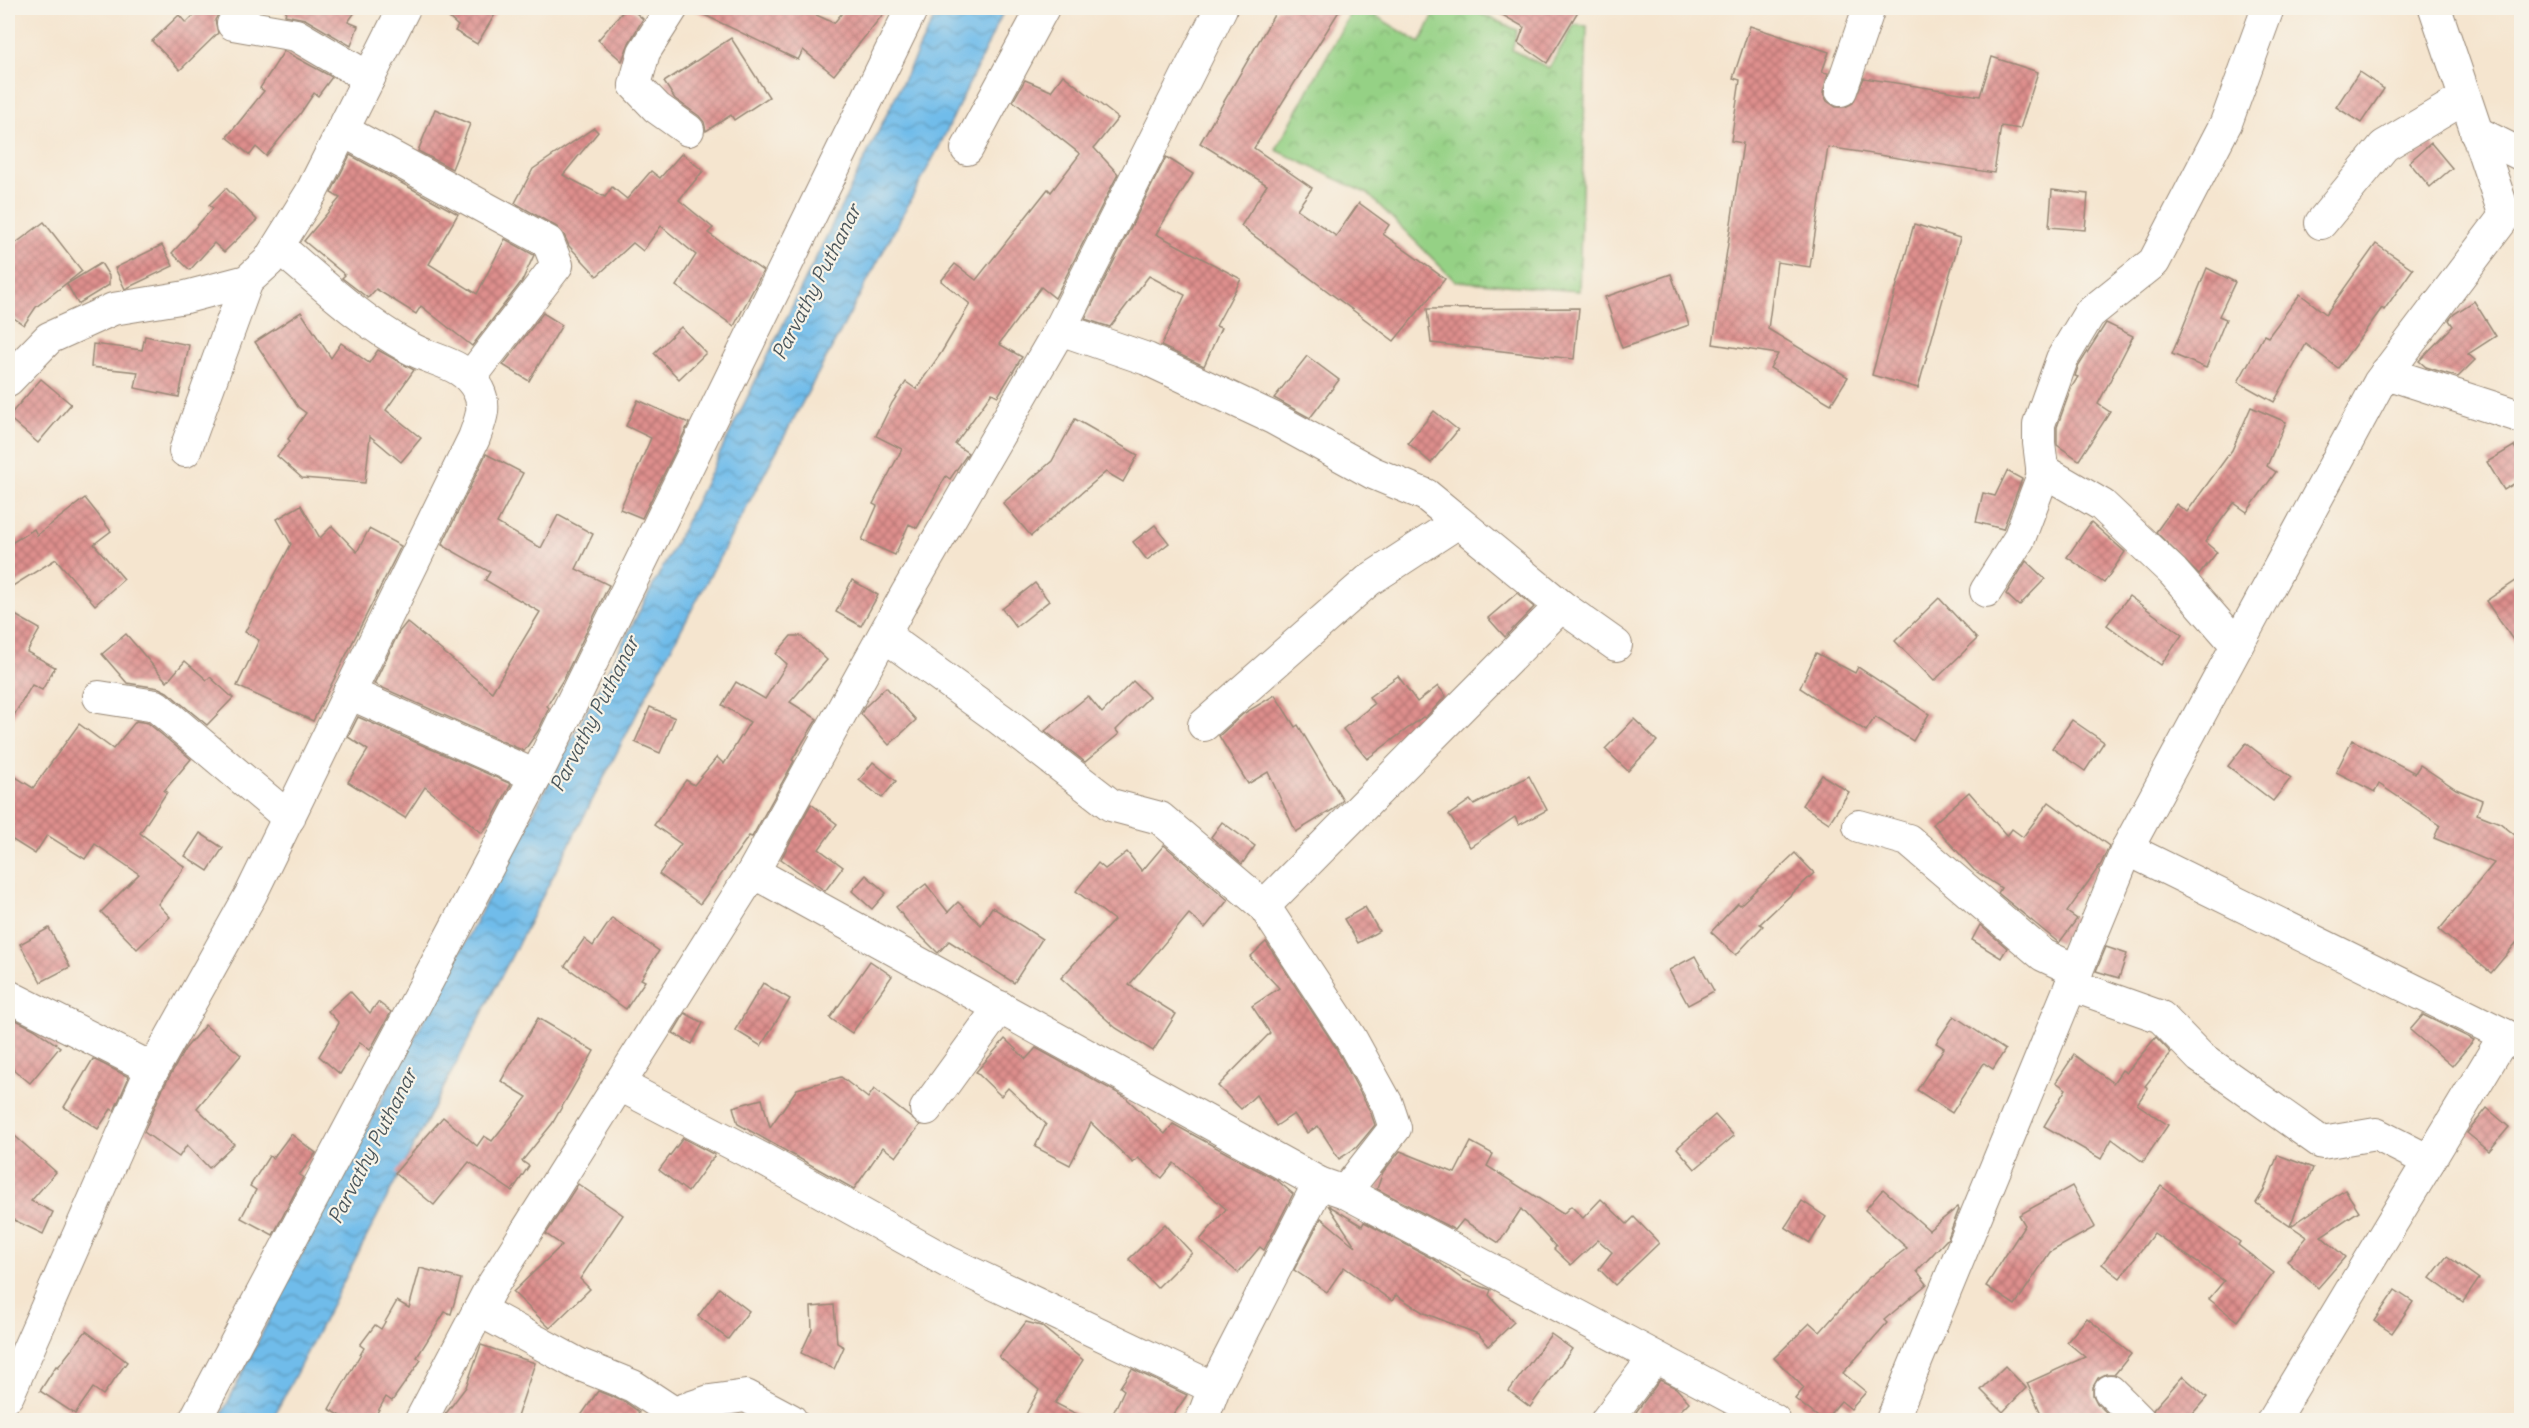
<svg xmlns="http://www.w3.org/2000/svg" width="2529" height="1428" font-family="Delius,sans-serif">
	<defs>
		<pattern id="park-crowns" width="20" height="18" patternUnits="userSpaceOnUse" patternTransform="scale(1.5)"><rect width="20" height="18" fill="#95d185"/><path d="M2 6a3 3 0 1 1 6 0M12 15a3 3 0 1 1 6 0" fill="none" stroke="#7baa6c"/></pattern>
		<pattern id="water-waves" width="16" height="10" patternUnits="userSpaceOnUse" patternTransform="scale(1.5)"><rect width="16" height="10" fill="#70bcea"/><path d="M0 5q4-4 8 0t8 0" fill="none" stroke="#5d99bd"/></pattern>
		<pattern id="building-cross-hatch" width="8" height="8" patternUnits="userSpaceOnUse" patternTransform="scale(1.5)"><rect width="8" height="8" fill="#de8f8d"/><path d="M0 0l8 8M0 8l8-8" fill="none" stroke="#b57573"/></pattern>
	</defs>
	<rect width="100%" height="100%" fill="#f7f3e8"/>
	<filter id="ink" filterUnits="userSpaceOnUse"><feTurbulence type="fractalNoise" baseFrequency=".0167" numOctaves="2"/><feDisplacementMap in="SourceGraphic" scale="12" xChannelSelector="R" yChannelSelector="G"/><feConvolveMatrix kernelMatrix="1 2 1 2 8 2 1 2 1" color-interpolation-filters="sRGB"/></filter>
	<filter id="wash" filterUnits="userSpaceOnUse"><feTurbulence type="fractalNoise" baseFrequency=".008" numOctaves="4" result="noise"/><feDisplacementMap in="SourceGraphic" scale="24" xChannelSelector="R" yChannelSelector="G"/><feGaussianBlur stdDeviation="1.35" result="paint"/><feColorMatrix in="noise" values="0 0 0 0 0 0 0 0 0 0 0 0 0 0 0 0 0 1.4 0 .05"/><feComposite in="paint" operator="in"/></filter>
	<g filter="url(#wash)">
		<rect width="100%" height="100%" fill="#f5e5cf"/>
		<!-- park -->
		<polygon fill="url(#park-crowns)" stroke="#687e52" stroke-width="1.5" points="1353,8 1363,8 1420,43 1437,8 1468,8 1517,30 1512,50 1549,68 1574,25 1587,26 1579,291 1455,281 1368,194 1276,150"/>
		<!-- water -->
		<polygon fill="url(#water-waves)" stroke="#567384" stroke-width="1.5" points="939,8 1005,8 940,145 660,669 272,1420 219,1420 323,1211 678,538"/>
		<g id="blocks">
			<!-- building -->
			<g fill="url(#building-cross-hatch)">
				<polygon points="201,8 226,8 219,13 215,20 218,33 180,70 152,41 179,15 186,23"/>
				<polygon points="287,8 358,8 348,22 358,26 351,46 305,19 285,15"/>
				<polygon points="438,8 499,8 477,44 455,31 458,26"/>
				<polygon points="626,8 630,8 643,19 629,43 622,61 598,40"/>
				<polygon points="690,8 801,8 834,23 846,8 888,8 834,75 803,50 798,60"/>
				<polygon points="1278,8 1341,8 1254,148 1312,188 1297,209 1336,236 1359,203 1389,225 1383,234 1445,279 1394,341 1241,226 1267,185 1200,143"/>
				<polygon points="1490,8 1580,8 1547,63 1518,43 1524,27"/>
				<polygon points="1750,26 1829,52 1822,72 1828,73 1823,93 1827,101 1836,107 1845,107 1853,103 1864,78 1980,96 1992,57 2038,72 2020,129 2001,126 1994,173 1828,147 1810,267 1777,262 1768,329 1848,377 1831,404 1770,368 1778,354 1713,344 1743,143 1731,141 1740,80 1733,78"/>
				<polygon points="731,38 769,97 734,120 731,115 706,131 704,122 699,116 675,99 664,82"/>
				<polygon points="284,51 332,77 318,96 314,93 300,114 266,156 256,147 250,155 227,137 264,91 260,88"/>
				<polygon points="2359,72 2384,89 2361,123 2336,107"/>
				<polygon points="1063,75 1118,118 1094,148 1118,174 1055,298 1041,287 999,344 1022,357 998,396 992,393 955,444 968,453 950,479 946,476 917,528 909,524 895,555 862,540 877,506 873,504 902,449 876,436 892,403 906,382 916,389 941,353 970,304 941,281 955,264 976,280 1048,189 1051,192 1080,154 1013,101 1025,80 1051,91"/>
				<polygon points="435,109 470,124 452,169 418,151"/>
				<polygon points="594,128 598,132 563,175 605,197 612,187 627,199 651,171 660,178 682,153 703,171 679,200 713,228 708,233 763,271 734,326 676,286 696,255 661,226 643,251 633,243 597,276 569,246 564,235 557,227 515,203 533,169"/>
				<polygon points="2431,143 2452,168 2430,187 2409,162"/>
				<polygon points="350,155 458,214 429,264 477,294 505,239 534,255 522,281 472,346 421,306 416,314 376,289 368,298 342,278 345,275 304,241 340,198 331,193"/>
				<polygon points="1166,157 1193,174 1156,234 1241,279 1216,326 1221,328 1204,366 1161,346 1185,295 1149,276 1110,327 1085,319"/>
				<polygon points="226,188 257,220 224,252 214,243 190,270 172,253 213,208 209,205"/>
				<polygon points="2052,190 2088,194 2085,230 2049,227"/>
				<polygon points="44,222 82,271 36,307 24,325 8,314 8,249"/>
				<polygon points="1914,224 1960,238 1918,388 1872,375"/>
				<polygon points="2376,244 2413,269 2384,310 2382,308 2338,368 2306,344 2274,402 2238,382 2264,335 2268,337 2300,294 2326,314"/>
				<polygon points="162,245 173,266 125,289 115,268"/>
				<polygon points="101,263 109,276 109,285 78,304 67,284"/>
				<polygon points="2207,268 2235,282 2219,316 2226,319 2206,368 2172,354"/>
				<polygon points="1671,274 1689,325 1622,348 1605,297"/>
				<polygon points="2474,301 2496,336 2468,354 2475,360 2458,377 2426,367 2419,361 2453,326 2449,320 2454,314"/>
				<polygon points="1579,308 1574,359 1431,343 1427,309"/>
				<polygon points="301,312 331,358 341,343 369,363 378,350 414,370 386,410 421,438 401,462 370,436 365,483 302,478 277,456 290,441 288,439 306,413 298,407 255,342"/>
				<polygon points="543,313 562,325 529,381 503,365"/>
				<polygon points="2106,323 2133,336 2098,404 2110,412 2079,460 2057,445 2057,427 2071,388 2078,377 2075,376 2078,367"/>
				<polygon points="681,327 706,353 679,379 654,353"/>
				<polygon points="145,336 189,345 179,397 135,388 138,372 91,367 93,344 142,350"/>
				<polygon points="1307,356 1339,380 1310,418 1274,398"/>
				<polygon points="41,379 71,404 38,443 8,417"/>
				<polygon points="638,400 689,423 642,518 620,509 651,438 626,426"/>
				<polygon points="2251,407 2286,422 2267,466 2276,472 2247,512 2234,503 2205,542 2217,552 2199,575 2156,532 2176,504 2187,512 2232,450"/>
				<polygon points="1434,411 1458,430 1431,463 1408,443"/>
				<polygon points="1075,419 1138,455 1123,482 1106,472 1031,536 1003,503 1052,461"/>
				<polygon points="2514,446 2522,458 2522,479 2504,490 2487,462"/>
				<polygon points="486,454 523,473 497,523 541,548 558,515 593,534 576,569 609,585 564,678 547,706 549,708 538,731 524,751 374,684 399,632 407,622 492,692 540,612 485,580 490,572 442,545"/>
				<polygon points="2007,471 2022,479 2003,529 1976,522 1983,493 1995,496"/>
				<polygon points="85,498 111,531 94,544 124,579 95,605 56,559 8,589 8,545 34,529 37,535"/>
				<polygon points="301,505 320,538 332,526 357,552 369,529 401,546 313,721 237,686 259,640 245,632 291,544 277,519"/>
				<polygon points="2091,522 2125,552 2104,583 2067,557"/>
				<polygon points="1155,525 1169,543 1147,560 1133,542"/>
				<polygon points="2026,561 2045,579 2019,606 2006,594"/>
				<polygon points="2522,577 2522,653 2486,601"/>
				<polygon points="852,580 878,595 861,626 836,612"/>
				<polygon points="1035,583 1049,601 1016,627 1002,609"/>
				<polygon points="1517,593 1534,607 1505,637 1488,618"/>
				<polygon points="2129,596 2182,635 2161,665 2107,625"/>
				<polygon points="1939,598 1977,639 1934,681 1895,641"/>
				<polygon points="8,611 40,629 27,652 55,667 42,690 32,685 8,725"/>
				<polygon points="126,634 167,682 185,661 207,680 210,677 233,698 207,725 167,692 159,688 127,683 102,654"/>
				<polygon points="791,636 801,636 827,660 790,702 817,719 792,760 794,761 752,837 749,836 700,904 659,874 681,844 654,825 686,780 694,785 717,757 724,764 750,722 722,705 736,682 765,699 787,664 776,654"/>
				<polygon points="1816,653 1855,673 1858,667 1929,714 1913,741 1875,717 1866,731 1800,688"/>
				<polygon points="1398,676 1417,702 1438,686 1446,696 1425,718 1423,717 1367,759 1343,729 1374,704 1369,697"/>
				<polygon points="1133,681 1149,697 1116,730 1119,734 1085,762 1045,731 1088,696 1102,713"/>
				<polygon points="886,687 916,720 889,745 861,714 865,707"/>
				<polygon points="1275,695 1295,727 1298,725 1343,800 1334,809 1296,832 1268,772 1248,784 1219,736 1243,714"/>
				<polygon points="650,707 675,718 660,753 635,742"/>
				<polygon points="358,717 511,784 491,821 482,833 425,787 405,818 348,782 368,750 348,737"/>
				<polygon points="1634,719 1657,741 1628,771 1605,749"/>
				<polygon points="2072,720 2104,742 2085,771 2052,748"/>
				<polygon points="136,721 148,723 191,759 164,791 167,792 140,833 185,867 158,904 170,917 137,949 101,912 139,874 95,844 85,859 47,835 35,854 8,837 8,772 33,788 79,724 113,749"/>
				<polygon points="2352,740 2415,773 2420,765 2456,789 2482,800 2477,814 2500,823 2516,836 2522,830 2522,936 2491,973 2439,930 2494,863 2434,838 2440,825 2379,784 2375,792 2336,772"/>
				<polygon points="2246,743 2291,778 2273,801 2228,766"/>
				<polygon points="873,762 896,781 882,798 859,780"/>
				<polygon points="1822,775 1849,792 1829,823 1802,805"/>
				<polygon points="1529,776 1547,810 1519,825 1515,817 1470,847 1449,815 1470,800 1474,805"/>
				<polygon points="1969,792 2007,836 2012,829 2023,837 2049,802 2109,846 2101,864 2067,912 2077,919 2059,943 1998,893 2001,888 1974,870 1933,824"/>
				<polygon points="811,804 837,824 819,849 843,867 825,891 781,859"/>
				<polygon points="1222,822 1255,846 1242,864 1211,837"/>
				<polygon points="200,833 223,848 208,871 185,856"/>
				<polygon points="1164,845 1228,900 1205,928 1189,914 1129,985 1176,1014 1153,1051 1116,1028 1061,978 1114,920 1076,891 1098,863 1105,869 1127,852 1142,871"/>
				<polygon points="1795,853 1814,873 1760,924 1763,926 1736,955 1711,932 1738,903 1740,905"/>
				<polygon points="866,875 886,893 872,909 852,891"/>
				<polygon points="926,884 948,912 958,902 981,925 992,907 1042,939 1014,983 949,941 938,953 911,926 896,907"/>
				<polygon points="1365,907 1379,931 1358,943 1344,919"/>
				<polygon points="612,918 659,951 641,979 645,981 626,1009 565,966 584,939 593,946"/>
				<polygon points="1980,925 2007,948 2001,958 1972,940"/>
				<polygon points="49,928 70,967 41,982 20,944"/>
				<polygon points="1266,942 1335,1046 1370,1111 1375,1125 1356,1148 1339,1159 1318,1126 1307,1133 1294,1114 1276,1126 1256,1095 1241,1109 1218,1086 1270,1033 1252,1006 1279,988 1250,957"/>
				<polygon points="2106,947 2127,954 2119,978 2096,971"/>
				<polygon points="1695,956 1714,991 1688,1005 1669,970"/>
				<polygon points="870,961 892,976 852,1033 830,1018"/>
				<polygon points="763,983 790,999 761,1046 735,1030"/>
				<polygon points="350,991 370,1013 378,1002 391,1012 370,1050 360,1042 340,1074 319,1056 339,1023 328,1011"/>
				<polygon points="685,1013 703,1023 692,1044 673,1033"/>
				<polygon points="2423,1015 2474,1040 2452,1066 2410,1030"/>
				<polygon points="8,1016 34,1029 60,1047 30,1083 8,1065"/>
				<polygon points="1954,1016 2005,1050 1993,1069 1984,1063 1952,1113 1917,1090 1944,1048 1936,1043"/>
				<polygon points="538,1018 594,1051 552,1124 522,1161 529,1166 512,1191 469,1162 434,1205 395,1173 443,1117 477,1146 484,1136 492,1141 527,1097 501,1081"/>
				<polygon points="205,1025 241,1055 197,1108 234,1144 209,1168 187,1145 179,1157 144,1132 162,1090 185,1049"/>
				<polygon points="2156,1037 2171,1053 2145,1086 2148,1088 2137,1104 2168,1125 2143,1162 2112,1139 2101,1159 2044,1126 2066,1089 2056,1082 2074,1055 2113,1083 2122,1070 2126,1073"/>
				<polygon points="1005,1039 1026,1059 1036,1048 1125,1097 1165,1134 1173,1124 1278,1181 1293,1194 1264,1250 1260,1247 1238,1273 1200,1240 1226,1209 1174,1163 1162,1178 1138,1158 1133,1163 1091,1123 1070,1165 1035,1147 1046,1124 1008,1088 1001,1096 976,1072"/>
				<polygon points="93,1059 129,1077 114,1111 111,1109 98,1129 64,1107"/>
				<polygon points="841,1077 868,1098 874,1089 920,1125 896,1157 883,1147 854,1189 738,1124 733,1107 762,1099 770,1127 797,1089"/>
				<polygon points="2487,1108 2509,1127 2489,1151 2467,1133"/>
				<polygon points="1715,1115 1734,1136 1695,1169 1677,1148"/>
				<polygon points="8,1130 56,1172 31,1201 53,1212 43,1234 14,1220 8,1228"/>
				<polygon points="291,1134 316,1153 299,1175 303,1177 273,1235 241,1218 256,1190 250,1186 269,1156 273,1158"/>
				<polygon points="683,1138 715,1155 688,1192 659,1170"/>
				<polygon points="1471,1142 1493,1154 1487,1166 1563,1214 1571,1206 1583,1218 1601,1199 1627,1224 1634,1217 1659,1243 1615,1285 1599,1269 1612,1252 1598,1240 1571,1265 1554,1249 1556,1247 1521,1209 1499,1243 1463,1220 1455,1230 1377,1189 1383,1172 1400,1151 1455,1173"/>
				<polygon points="2278,1155 2313,1168 2290,1226 2256,1203 2264,1190"/>
				<polygon points="578,1184 623,1215 580,1279 590,1289 550,1328 513,1292 562,1245 546,1234"/>
				<polygon points="2072,1186 2095,1227 2050,1252 2015,1305 1986,1286 2025,1225 2019,1215"/>
				<polygon points="2161,1186 2240,1242 2238,1245 2274,1273 2237,1321 2209,1299 2224,1281 2154,1233 2120,1278 2102,1264"/>
				<polygon points="1883,1189 1929,1230 1958,1207 1959,1209 1948,1238 1917,1271 1927,1284 1884,1320 1887,1323 1843,1373 1866,1392 1851,1409 1841,1401 1825,1420 1822,1420 1795,1399 1804,1388 1774,1358 1810,1323 1820,1332 1867,1279 1907,1248 1865,1210"/>
				<polygon points="2345,1190 2359,1211 2321,1236 2345,1257 2318,1288 2287,1261 2307,1237 2291,1226"/>
				<polygon points="1802,1201 1826,1217 1810,1243 1785,1227"/>
				<polygon points="1328,1205 1362,1226 1364,1222 1435,1260 1464,1280 1491,1290 1489,1295 1514,1322 1489,1346 1478,1334 1424,1313 1396,1295 1392,1301 1344,1267 1327,1292 1294,1270 1321,1218 1356,1247"/>
				<polygon points="1165,1224 1192,1253 1157,1288 1129,1259"/>
				<polygon points="2447,1256 2479,1279 2463,1302 2430,1278"/>
				<polygon points="420,1268 461,1279 451,1314 445,1312 417,1357 421,1360 392,1401 386,1397 373,1420 348,1420 329,1409 364,1348 360,1345 375,1325 381,1329 397,1301 409,1308"/>
				<polygon points="719,1288 749,1311 728,1339 698,1316"/>
				<polygon points="2395,1290 2413,1302 2392,1333 2374,1321"/>
				<polygon points="834,1305 837,1343 844,1347 834,1369 801,1353 812,1329 811,1307"/>
				<polygon points="2087,1318 2131,1354 2115,1374 2106,1374 2098,1378 2093,1387 2093,1395 2097,1403 2114,1420 2044,1420 2027,1383 2085,1357 2067,1342"/>
				<polygon points="1026,1322 1041,1326 1083,1360 1055,1403 1088,1420 1023,1420 1039,1390 999,1357"/>
				<polygon points="86,1331 127,1362 103,1395 93,1388 75,1414 40,1391 56,1366 58,1367"/>
				<polygon points="1551,1334 1572,1349 1530,1407 1509,1391"/>
				<polygon points="481,1345 535,1363 516,1420 441,1420 466,1387"/>
				<polygon points="2005,1366 2026,1388 2003,1412 1981,1390"/>
				<polygon points="1132,1369 1187,1395 1170,1420 1110,1420 1124,1390 1120,1387"/>
				<polygon points="2183,1376 2207,1397 2187,1420 2156,1420 2153,1410"/>
				<polygon points="1660,1380 1676,1388 1689,1402 1671,1420 1644,1420 1636,1412"/>
				<polygon points="598,1391 625,1402 639,1412 633,1420 578,1420"/>
			</g>
		</g>
	</g>
	<g filter="url(#ink)">
		<use href="#blocks" fill-opacity="0" stroke="#988876" stroke-width="1.5"/>
		<g fill="none" stroke-linecap="round" stroke-linejoin="round">
			<defs>
				<g id="minor">
					<polyline points="672,8 644,52 635,85 657,108 688,130"/>
					<polyline points="233,24 296,35 369,78"/>
					<polyline points="1841,90 1869,8"/>
					<polyline points="342,130 548,242 557,265 470,378"/>
					<polyline points="2476,132 2522,155"/>
					<polyline points="967,149 1043,8"/>
					<polyline points="2321,223 2384,146 2465,98"/>
					<polyline points="1060,329 1147,359 1273,418 1373,473 1426,495 1561,606 1616,645"/>
					<polyline points="2386,373 2522,417"/>
					<polyline points="8,380 49,338 113,309 186,297 247,281 268,262 311,193 404,8"/>
					<polyline points="185,451 247,281"/>
					<polyline points="2042,470 2102,505 2173,572 2237,645"/>
					<polyline points="1986,591 2019,539 2043,475 2039,443 2039,424 2062,359 2089,314 2154,262 2226,123 2268,8"/>
					<polyline points="885,636 1000,719 1111,805 1160,818 1264,906 1350,1037 1387,1104 1395,1128 1345,1192"/>
					<polyline points="349,693 536,776"/>
					<polyline points="99,697 156,706 289,818"/>
					<polyline points="1204,725 1369,580 1458,522"/>
					<polyline points="1859,826 1908,840 2043,955 2077,971"/>
					<polyline points="2127,849 2505,1035"/>
					<polyline points="753,872 1319,1183 1345,1192 1774,1420"/>
					<polyline points="1264,906 1561,606"/>
					<polyline points="2071,985 2161,1017 2200,1057 2322,1143 2376,1134 2429,1161"/>
					<polyline points="8,996 153,1069"/>
					<polyline points="620,1085 766,1161 948,1262 1214,1388"/>
					<polyline points="926,1109 1000,1007"/>
					<polyline points="479,1310 578,1364 633,1386 674,1413 710,1401 746,1396 791,1420"/>
					<polyline points="2110,1391 2139,1420"/>
					<path d="M8 1395 146 1082 251 894 474 438C480 421 487 407 478 390 464 362 434 362 410 348 361 321 321 283 279 247"/>
					<polyline points="195,1420 536,776 912,8"/>
					<polyline points="421,1420 489,1291 753,872 907,593 1060,329 1221,8"/>
					<polyline points="1202,1420 1214,1388 1319,1183"/>
					<polyline points="1607,1420 1655,1357"/>
					<polyline points="1892,1420 2127,849 2379,383 2505,216 2435,8"/>
					<polyline points="2273,1420 2505,1035 2522,1045"/>
				</g>
			</defs>
			<!-- minor casing -->
			<use href="#minor" stroke="#988876" stroke-width="34"/>
			<!-- minor -->
			<use href="#minor" stroke="#fff" stroke-width="32"/>
		</g>
	</g>
	<g text-anchor="middle" dominant-baseline="central" stroke-width="4.5" stroke-linejoin="round" paint-order="stroke">
		<!-- water labels -->
		<g font-size="20" font-style="italic" fill="#4b565b" stroke="#f7f3e8">
			<text transform="translate(816 282) rotate(-63)">Parvathy Puthanar</text>
			<text transform="translate(594 714) rotate(-63)">Parvathy Puthanar</text>
			<text transform="translate(372 1146) rotate(-63)">Parvathy Puthanar</text>
		</g>
	</g>
	<!-- margin -->
	<rect width="2529" height="1428" fill="none" stroke="#f7f3e8" stroke-width="30"/>
</svg>
